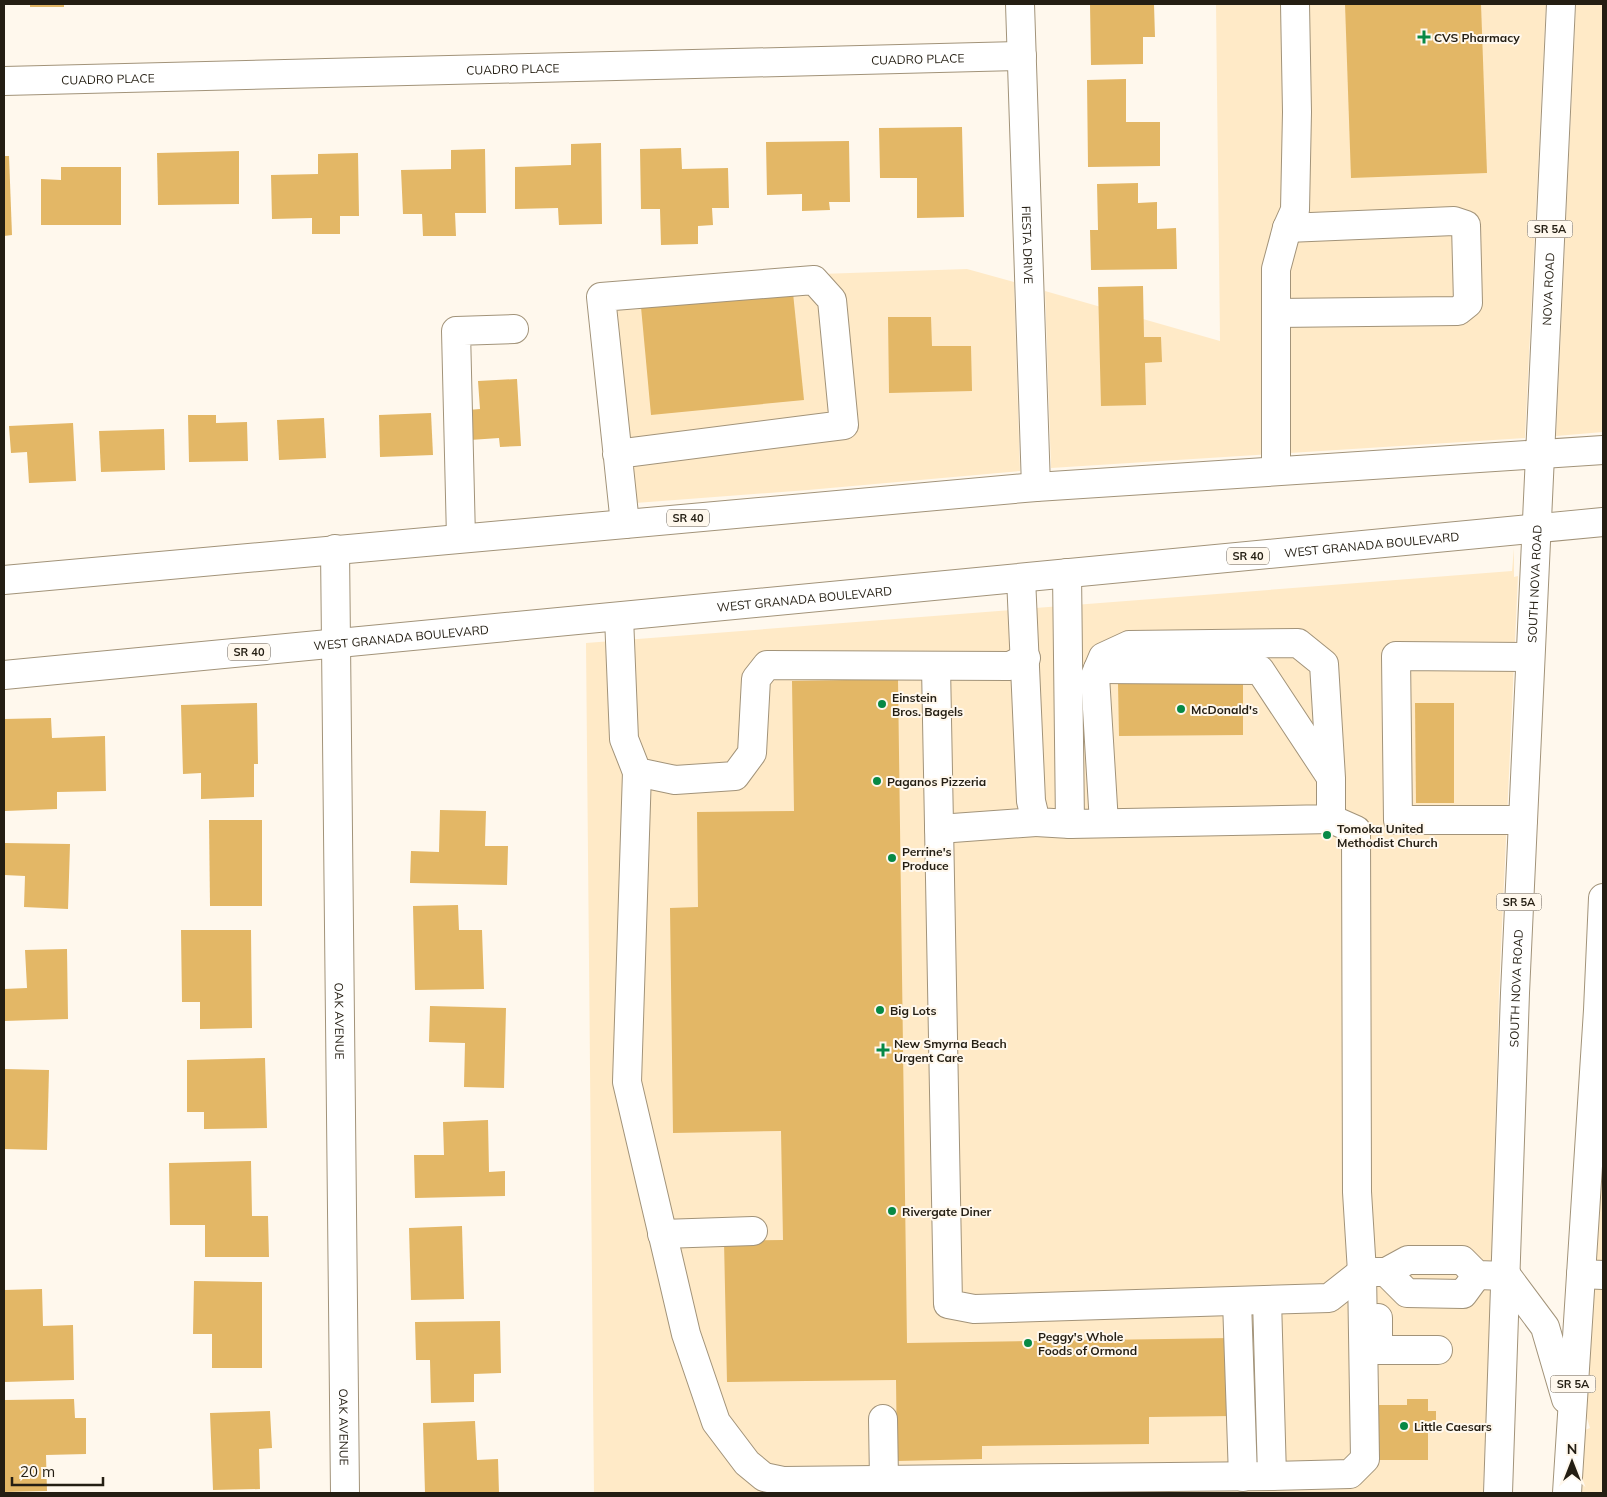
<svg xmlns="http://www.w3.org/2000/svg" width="1607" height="1497" font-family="Mulish,sans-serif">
	<rect width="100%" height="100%" fill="#fff8ed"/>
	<!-- built -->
	<g fill="#ffeac7">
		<polygon points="1216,4 1546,4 1525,438 1051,468 1045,291 1220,341"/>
		<polygon points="1576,4 1603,4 1603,432 1556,436"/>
		<polygon points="967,269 1014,282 1020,471 808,490 609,505 599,296 707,278"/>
		<polygon points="1514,548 1514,577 1518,576 1499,992 1491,1283 1483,1493 594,1493 586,643 1512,571"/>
		<polygon points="1603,1161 1603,1493 1582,1493 1585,1430 1590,1428 1586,1415"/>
	</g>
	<!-- building -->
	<g fill="#e3b766">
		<rect x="30" y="4" width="34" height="3"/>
		<polygon points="1090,4 1154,4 1155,37 1143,37 1143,64 1091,65"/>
		<polygon points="1345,4 1481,4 1487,173 1351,178"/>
		<polygon points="1126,79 1126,122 1160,122 1160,166 1088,167 1087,80"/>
		<polygon points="962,127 964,217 917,218 917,178 880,178 879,128"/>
		<polygon points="849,141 850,202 829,202 830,210 802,211 802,194 767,195 766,142"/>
		<polygon points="601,143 602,224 559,225 558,208 515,209 515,167 571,165 571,144"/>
		<polygon points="681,148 682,169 728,168 729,208 712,208 713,225 698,226 698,244 661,245 660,209 641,209 640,149"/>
		<polygon points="485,149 486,213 455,213 456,236 423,236 422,214 403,214 401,170 451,169 451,150"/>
		<polygon points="239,151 239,204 158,205 157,153"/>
		<polygon points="358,153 359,216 340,216 340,234 312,234 312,218 272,219 271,175 318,174 318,154"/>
		<polygon points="4,156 9,156 12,235 4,236"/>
		<polygon points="61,167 121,167 121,225 41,225 41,179 61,180"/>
		<polygon points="1138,183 1138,203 1157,202 1157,229 1176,228 1177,269 1091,270 1090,230 1098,230 1097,184"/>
		<polygon points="1143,286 1144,337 1161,337 1162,362 1145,363 1146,405 1101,406 1098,287"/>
		<polygon points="793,293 804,400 651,415 641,307"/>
		<polygon points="888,317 931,317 932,346 971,346 972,391 889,393"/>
		<polygon points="517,379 521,446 500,447 499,438 470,440 468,410 480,409 478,381"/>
		<polygon points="431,413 433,455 380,457 379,415"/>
		<polygon points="188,415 216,415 216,423 247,422 248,461 189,462"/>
		<polygon points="324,418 326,458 279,460 277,420"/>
		<polygon points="73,423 76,481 29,483 27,452 11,453 9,426"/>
		<polygon points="164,429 165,470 101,472 99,431"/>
		<polygon points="898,679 907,1343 1231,1338 1232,1416 1149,1417 1149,1444 982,1446 982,1459 897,1461 896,1380 727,1382 724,1241 783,1240 781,1131 673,1133 670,908 698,907 697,812 794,811 792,681"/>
		<polygon points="1243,682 1243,735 1119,736 1118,683"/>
		<polygon points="257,703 258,764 254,764 254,797 201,799 201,773 183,774 181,705"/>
		<polygon points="1415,703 1454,703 1454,803 1416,803"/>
		<polygon points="51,718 52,738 105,736 106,791 57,792 57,809 5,811 4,719"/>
		<polygon points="440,810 486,811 485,846 508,846 507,885 410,883 411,851 439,852"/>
		<polygon points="209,820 262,820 262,906 210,906"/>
		<polygon points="4,843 70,844 68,909 24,907 25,876 4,875"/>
		<polygon points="458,905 459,930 482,930 484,989 415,990 413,906"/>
		<polygon points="181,930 251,930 252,1028 200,1029 200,1002 182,1002"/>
		<polygon points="67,949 68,1019 4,1021 4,989 27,988 25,950"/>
		<polygon points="430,1006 506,1008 504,1088 464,1087 465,1043 429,1042"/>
		<polygon points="265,1058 267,1128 204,1129 204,1112 187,1112 187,1060"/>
		<polygon points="4,1069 49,1070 47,1150 4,1149"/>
		<polygon points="488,1120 489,1172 505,1171 505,1196 415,1198 414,1155 444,1155 443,1122"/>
		<polygon points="251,1161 252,1216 268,1216 269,1257 205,1257 205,1225 170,1225 169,1163"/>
		<polygon points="462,1226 464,1299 411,1300 409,1228"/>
		<polygon points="194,1281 262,1282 262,1368 212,1368 212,1334 193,1334"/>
		<polygon points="42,1289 43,1326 73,1325 74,1380 4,1382 4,1290"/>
		<polygon points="500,1321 501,1373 474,1374 474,1402 431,1403 430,1360 416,1360 415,1322"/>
		<polygon points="74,1399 75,1418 86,1418 86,1454 46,1455 47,1491 4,1492 4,1400"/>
		<polygon points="1407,1399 1428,1399 1428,1411 1436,1411 1436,1433 1428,1433 1428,1460 1371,1460 1371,1405 1407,1405"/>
		<polygon points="270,1411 272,1448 259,1449 260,1489 213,1490 210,1413"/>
		<polygon points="475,1421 477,1460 498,1459 499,1493 425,1493 423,1423"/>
	</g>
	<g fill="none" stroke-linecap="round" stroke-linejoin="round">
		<defs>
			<g id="minor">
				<path id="s1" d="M1020 4 1036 487"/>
				<path id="s2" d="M4 81 1022 56"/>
				<polyline points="1276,313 1458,311 1468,303 1466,225 1454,221 1287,228"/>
				<polyline points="617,454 844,425 832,300 814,280 601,297 625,524"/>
				<polyline points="1276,470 1276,269 1287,228 1295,210 1297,112 1295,4"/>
				<polyline points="461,538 456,331 514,329"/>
				<path id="s3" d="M335 549 345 1493"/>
				<polyline points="1067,573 1070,824"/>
				<polyline points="1021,578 1031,801 1036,822 1070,824 1331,819 1331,778 1324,664 1298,643 1129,645 1103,657 1095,676 1104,823"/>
				<polyline points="619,617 624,739 637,772 675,780 735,776 752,753 756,679 767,665 1010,666 1026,658"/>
				<polyline points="936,666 948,1304 974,1309 1329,1298 1362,1272"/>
				<polyline points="1098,669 1260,670 1330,776"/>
				<polyline points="637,772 627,1082 686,1334 716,1422 747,1463 764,1477 783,1481 1272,1476 1267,1300"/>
				<polyline points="1331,819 1356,830 1357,1192 1362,1272 1386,1272 1408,1260 1462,1260 1477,1275 1507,1276"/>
				<polyline points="1523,820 1398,820 1396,656 1530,657"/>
				<polyline points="939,829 1036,822"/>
				<polyline points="662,1234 753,1231"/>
				<polyline points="1386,1272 1407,1293 1463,1294 1477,1275"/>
				<polyline points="1581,1274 1603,1275"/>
				<polyline points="1237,1301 1243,1477"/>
				<polyline points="1378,1318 1378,1350 1438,1350"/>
				<polyline points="883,1419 884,1480"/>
				<polyline points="1272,1476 1350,1474 1365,1459 1362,1272"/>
			</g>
			<g id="major">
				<polyline points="4,580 1036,487 1603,450"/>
				<path id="s4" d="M4 675 1603 522"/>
				<polyline points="1507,1276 1545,1327 1566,1399"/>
				<path id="s5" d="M1498 1493 1515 993 1561 4"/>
				<polyline points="1567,1493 1598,1010 1603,898"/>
			</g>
		</defs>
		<!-- minor casing -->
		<use href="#minor" stroke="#a29379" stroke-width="30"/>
		<!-- major casing -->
		<use href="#major" stroke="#a29379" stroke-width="30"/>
		<!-- minor -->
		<use href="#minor" stroke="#fff" stroke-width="28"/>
		<!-- major -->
		<use href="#major" stroke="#fff" stroke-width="28"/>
	</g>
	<!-- markers -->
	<g fill="#078945" stroke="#fff8ed" stroke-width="2">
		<path d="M1421.5 29.5h5v5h5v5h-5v5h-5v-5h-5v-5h5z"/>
		<circle cx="882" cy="704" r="5"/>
		<circle cx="1181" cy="709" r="5"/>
		<circle cx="877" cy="781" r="5"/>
		<circle cx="1327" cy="835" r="5"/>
		<circle cx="892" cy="858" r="5"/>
		<circle cx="880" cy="1010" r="5"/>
		<path d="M880.5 1042.5h5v5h5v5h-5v5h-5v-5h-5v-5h5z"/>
		<circle cx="892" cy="1211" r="5"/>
		<circle cx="1028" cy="1343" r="5"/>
		<circle cx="1404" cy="1426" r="5"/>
	</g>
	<g text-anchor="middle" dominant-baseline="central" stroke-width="4" stroke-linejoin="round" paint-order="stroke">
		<!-- shield labels -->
		<g fill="#fff8ed" stroke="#665f54" stroke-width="1">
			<rect x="1527.5" y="220.5" width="45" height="17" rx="4"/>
			<rect x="667" y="509.5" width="42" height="17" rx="4"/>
			<rect x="1227" y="547.5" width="42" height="17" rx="4"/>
			<rect x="228" y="643.5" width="42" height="17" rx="4"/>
			<rect x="1496.5" y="893.5" width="45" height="17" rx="4"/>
			<rect x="1550.5" y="1375.5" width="45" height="17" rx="4"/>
		</g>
		<g font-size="11" font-weight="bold" fill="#241e13">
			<text x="1550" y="229">SR 5A</text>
			<text x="688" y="518">SR 40</text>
			<text x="1248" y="556">SR 40</text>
			<text x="249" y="652">SR 40</text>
			<text x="1519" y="902">SR 5A</text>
			<text x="1573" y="1384">SR 5A</text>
		</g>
		<!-- poi labels -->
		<g font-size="12" font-weight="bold" fill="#241e13" stroke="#fff8ed" text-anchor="start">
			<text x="1434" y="37">CVS Pharmacy</text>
			<text x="892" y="697">Einstein<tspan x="892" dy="14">Bros. Bagels</tspan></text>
			<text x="1191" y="709">McDonald's</text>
			<text x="887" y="781">Paganos Pizzeria</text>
			<text x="1337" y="828">Tomoka United<tspan x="1337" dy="14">Methodist Church</tspan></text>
			<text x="902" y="851">Perrine's<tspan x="902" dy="14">Produce</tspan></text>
			<text x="890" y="1010">Big Lots</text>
			<text x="894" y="1043">New Smyrna Beach<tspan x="894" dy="14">Urgent Care</tspan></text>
			<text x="902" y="1211">Rivergate Diner</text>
			<text x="1038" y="1336">Peggy's Whole<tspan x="1038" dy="14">Foods of Ormond</tspan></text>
			<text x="1414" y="1426">Little Caesars</text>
		</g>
		<!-- street labels -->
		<g font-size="12" fill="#241e13" stroke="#fff8ed">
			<text stroke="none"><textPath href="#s2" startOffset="914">CUADRO PLACE</textPath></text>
			<text stroke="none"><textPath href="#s2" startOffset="509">CUADRO PLACE</textPath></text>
			<text stroke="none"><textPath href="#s2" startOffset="104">CUADRO PLACE</textPath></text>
			<text stroke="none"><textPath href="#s1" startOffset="241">FIESTA DRIVE</textPath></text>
			<text stroke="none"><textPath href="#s5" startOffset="1205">NOVA ROAD</textPath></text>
			<text stroke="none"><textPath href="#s4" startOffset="1374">WEST GRANADA BOULEVARD</textPath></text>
			<text stroke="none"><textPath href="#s5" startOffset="910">SOUTH NOVA ROAD</textPath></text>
			<text stroke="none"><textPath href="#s4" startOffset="804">WEST GRANADA BOULEVARD</textPath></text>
			<text stroke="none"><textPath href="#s4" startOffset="399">WEST GRANADA BOULEVARD</textPath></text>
			<text stroke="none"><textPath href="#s5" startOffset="505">SOUTH NOVA ROAD</textPath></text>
			<text stroke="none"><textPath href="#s3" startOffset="472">OAK AVENUE</textPath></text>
			<text stroke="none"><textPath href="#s3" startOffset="878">OAK AVENUE</textPath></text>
		</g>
	</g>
	<!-- border -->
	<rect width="1607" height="1497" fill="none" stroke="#241e13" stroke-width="10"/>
	<!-- north arrow -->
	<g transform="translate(1572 1462)" stroke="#fff8ed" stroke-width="4" paint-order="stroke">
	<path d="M0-4L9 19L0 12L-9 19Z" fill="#241e13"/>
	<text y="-8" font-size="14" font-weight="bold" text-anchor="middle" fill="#241e13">N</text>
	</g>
	<!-- scale -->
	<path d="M12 1477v8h91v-8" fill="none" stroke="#241e13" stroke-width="2.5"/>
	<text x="20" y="1477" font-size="15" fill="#241e13" stroke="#fff8ed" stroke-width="4" paint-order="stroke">20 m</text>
</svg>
